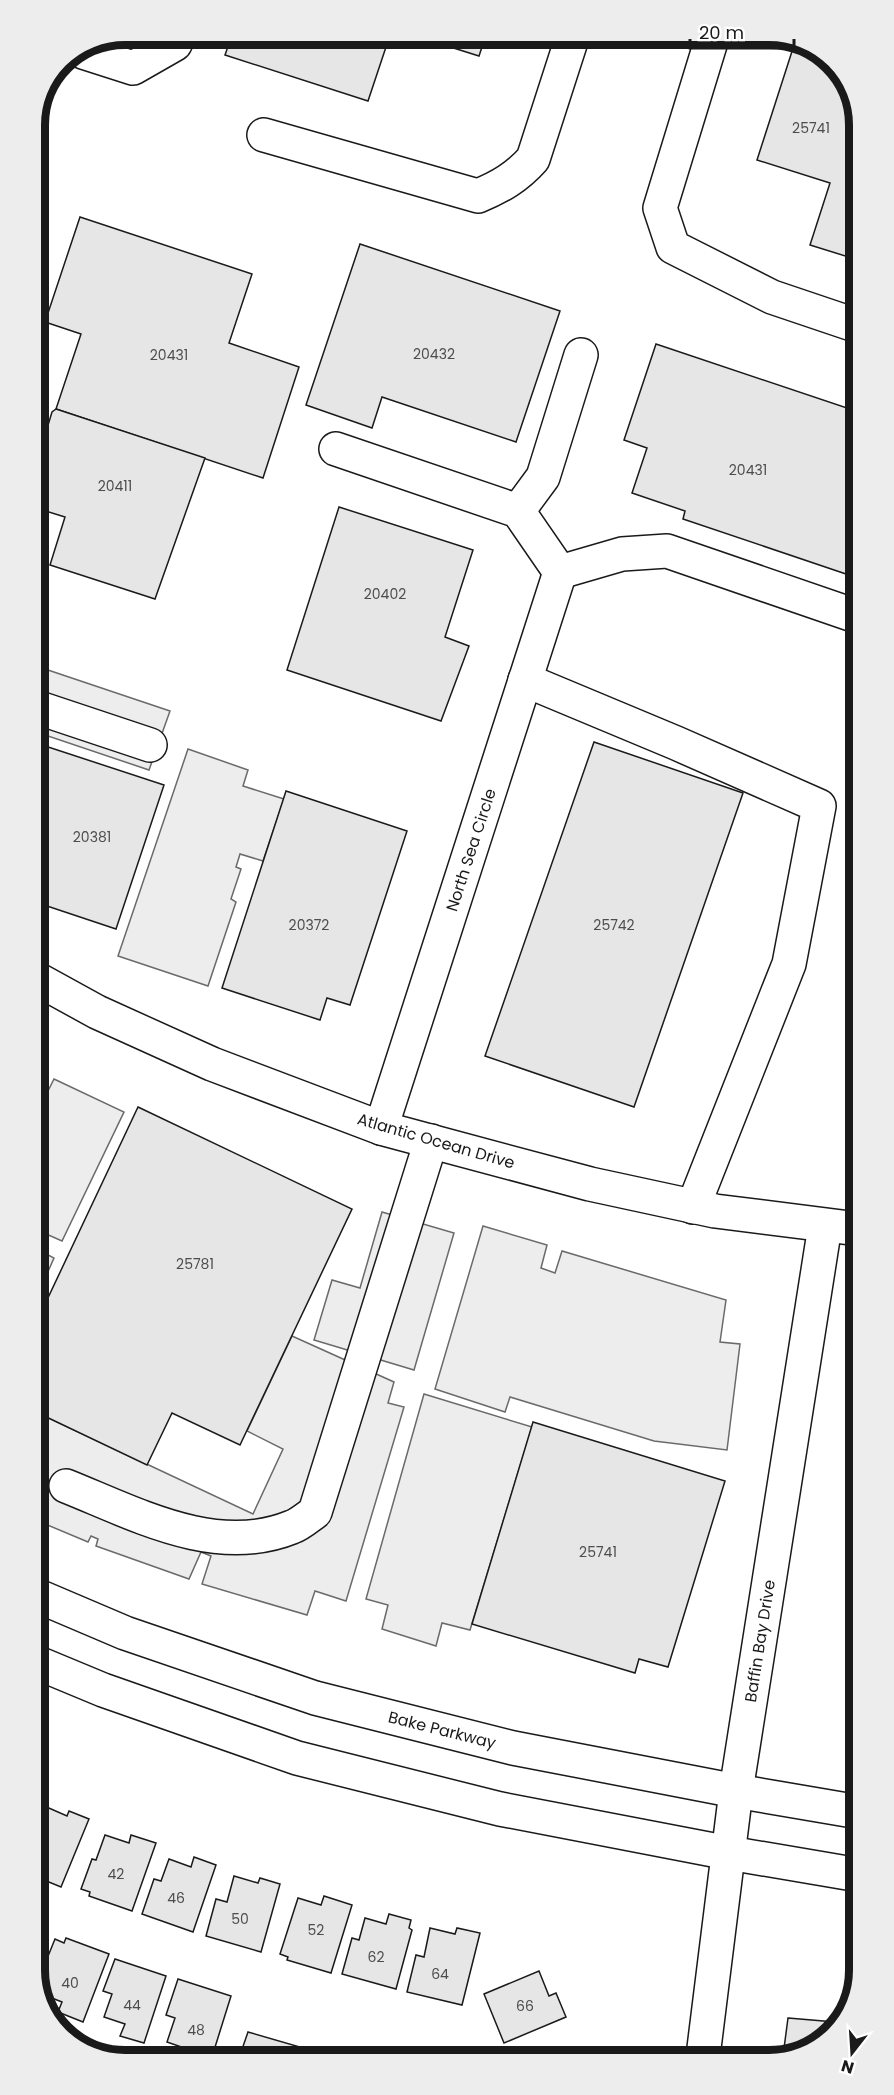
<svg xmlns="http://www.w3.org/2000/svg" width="894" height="2095" font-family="Poppins,sans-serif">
	<rect width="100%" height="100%" fill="#fff"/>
	<!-- built -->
	<g fill="#ededed" stroke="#6a6a6a" stroke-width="1.5">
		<polygon points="36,666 170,711 149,770 36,732"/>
		<polygon points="188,749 248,770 243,786 284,799 263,861 240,854 236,867 241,869 231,899 236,902 208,986 118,956"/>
		<polygon points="54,1079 124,1112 62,1241 37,1230 37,1113"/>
		<polygon points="382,1212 454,1233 414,1370 314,1340 332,1280 360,1288"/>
		<polygon points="483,1226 547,1245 541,1268 555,1273 562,1251 726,1300 720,1342 740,1344 727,1450 654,1441 510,1397 505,1412 435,1389"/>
		<polygon points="37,1249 54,1258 38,1294"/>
		<polygon points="292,1336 394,1382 388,1403 404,1407 346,1601 315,1591 307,1615 202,1584 211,1556 201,1552 189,1579 96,1546 98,1539 91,1536 88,1542 38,1521 38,1413 253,1514 283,1449 247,1431"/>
		<polygon points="424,1394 532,1427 470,1630 442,1623 436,1646 382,1629 388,1605 366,1599"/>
	</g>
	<!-- building -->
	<g fill="#e6e6e6" stroke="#1a1a1a" stroke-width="1.5">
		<polygon points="232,35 390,35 368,101 225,55"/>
		<polygon points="412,35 486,35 479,56"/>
		<polygon points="795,42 824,53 855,97 855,259 810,245 830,183 757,160"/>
		<polygon points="80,217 252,274 229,343 299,367 263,478 56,409 81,334 45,322"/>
		<polygon points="360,244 560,311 516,442 382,397 372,428 306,405"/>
		<polygon points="656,344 856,411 856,543 846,574 683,519 685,511 632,493 647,448 624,440"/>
		<polygon points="56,409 205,458 155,599 50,565 65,517 36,508 36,465 52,412"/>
		<polygon points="339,507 473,550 445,637 469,646 441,721 287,670"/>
		<polygon points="594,742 743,793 634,1107 485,1056"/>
		<polygon points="36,743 164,785 116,929 38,903 42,891 37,889"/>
		<polygon points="286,791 407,831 350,1005 327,998 320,1020 222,988"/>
		<polygon points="138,1107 352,1209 240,1445 172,1413 147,1465 38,1413 38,1319"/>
		<polygon points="533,1422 725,1481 668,1667 639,1659 635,1673 472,1624"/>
		<polygon points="42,1805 67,1816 69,1811 89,1819 61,1887 39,1878 39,1812"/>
		<polygon points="105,1835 129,1843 131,1835 156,1843 132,1911 89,1896 90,1892 81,1889 92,1859 96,1860"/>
		<polygon points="194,1857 216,1865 193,1932 142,1914 154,1879 161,1881 169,1859 191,1867"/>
		<polygon points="234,1876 258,1883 260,1878 280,1884 261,1952 206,1936 216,1899 227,1902"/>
		<polygon points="324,1896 352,1905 331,1973 287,1960 288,1957 280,1954 298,1898 321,1905"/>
		<polygon points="389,1914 411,1920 409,1928 412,1930 396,1989 342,1974 352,1938 359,1940 365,1918 386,1924"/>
		<polygon points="430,1928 455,1934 457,1928 480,1933 462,2005 407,1992 416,1955 424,1957"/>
		<polygon points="66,1938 109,1954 83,2022 58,2012 62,2002 39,1993 47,1973 42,1971 55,1939 64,1943"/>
		<polygon points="115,1959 166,1976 144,2043 120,2036 125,2024 104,2017 112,1994 103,1991"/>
		<polygon points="539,1971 549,1996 556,1993 566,2017 504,2043 484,1994"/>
		<polygon points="178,1979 231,1996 211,2060 200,2060 192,2057 193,2051 167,2042 175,2018 166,2015"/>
		<polygon points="788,2018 835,2022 834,2030 797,2056 783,2056"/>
		<polygon points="248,2032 317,2052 315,2059 253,2059 240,2055"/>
	</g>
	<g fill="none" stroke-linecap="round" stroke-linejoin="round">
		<defs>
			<g id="minor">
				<polyline points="713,35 660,208 673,247 772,297 855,325"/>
				<polyline points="83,52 133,68 175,44 179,35"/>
				<path d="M264 135 478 196C500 187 517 177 533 159L573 35"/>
				<polyline points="336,449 518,511 560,572"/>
				<polyline points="518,511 543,477 581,355"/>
				<polyline points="560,572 622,554 667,551 856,616"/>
				<polyline points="525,680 676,743 819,806 789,964 693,1207"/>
				<polyline points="36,707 150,745"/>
				<polyline points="37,979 97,1012 212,1064 381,1128 590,1184 715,1211 858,1229"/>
				<polyline points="381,1128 560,572"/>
				<path d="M66 1486C136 1514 216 1558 292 1527 300 1524 308 1517 315 1512L431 1141"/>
				<polyline points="703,2056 736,1791 825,1226"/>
			</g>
			<g id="major">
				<polyline points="38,1596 125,1633 315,1698 513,1748 736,1791 859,1812"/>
				<polyline points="38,1663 103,1690 297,1758 500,1809 729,1853 859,1875"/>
			</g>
		</defs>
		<!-- minor casing -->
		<use href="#minor" stroke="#1a1a1a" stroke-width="36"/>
		<!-- major casing -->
		<use href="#major" stroke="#1a1a1a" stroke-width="36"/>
		<!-- minor -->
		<use href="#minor" stroke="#fff" stroke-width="33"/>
		<!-- major -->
		<use href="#major" stroke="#fff" stroke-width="33"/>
	</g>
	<g text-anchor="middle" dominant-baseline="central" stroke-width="4.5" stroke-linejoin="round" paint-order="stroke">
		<!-- number labels -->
		<g font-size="14" fill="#4d4d4d">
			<text x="811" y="128">25741</text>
			<text x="434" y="354">20432</text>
			<text x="169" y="355">20431</text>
			<text x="748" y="470">20431</text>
			<text x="115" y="486">20411</text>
			<text x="385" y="594">20402</text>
			<text x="92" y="837">20381</text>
			<text x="309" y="925">20372</text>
			<text x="614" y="925">25742</text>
			<text x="195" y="1264">25781</text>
			<text x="598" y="1552">25741</text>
			<text x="116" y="1874">42</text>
			<text x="176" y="1898">46</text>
			<text x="240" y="1919">50</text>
			<text x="316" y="1930">52</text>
			<text x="376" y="1957">62</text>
			<text x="440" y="1974">64</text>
			<text x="70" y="1983">40</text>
			<text x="132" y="2005">44</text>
			<text x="525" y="2006">66</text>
			<text x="196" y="2030">48</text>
		</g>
		<!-- street labels -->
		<g font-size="16" fill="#1a1a1a" stroke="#fff">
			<text transform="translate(471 850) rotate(-72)">North Sea Circle</text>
			<text transform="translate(436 1141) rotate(16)">Atlantic Ocean Drive</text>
			<text transform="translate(760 1641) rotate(-81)">Baffin Bay Drive</text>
			<text transform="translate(442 1730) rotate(14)">Bake Parkway</text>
		</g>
	</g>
	<!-- crop -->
	<path d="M0 0H894V2095H0ZM125 45H769A80 80 0 0 1 849 125V1970A80 80 0 0 1 769 2050H125A80 80 0 0 1 45 1970V125A80 80 0 0 1 125 45Z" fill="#ededed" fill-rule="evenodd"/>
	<path fill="none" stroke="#1a1a1a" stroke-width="8" d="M125 45H769A80 80 0 0 1 849 125V1970A80 80 0 0 1 769 2050H125A80 80 0 0 1 45 1970V125A80 80 0 0 1 125 45Z"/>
	<!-- north arrow -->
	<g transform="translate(852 2053) rotate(197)" stroke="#ffffff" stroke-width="4.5" paint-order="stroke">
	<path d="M0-4.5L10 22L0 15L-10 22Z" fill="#1a1a1a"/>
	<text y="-9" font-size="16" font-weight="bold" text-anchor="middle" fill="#1a1a1a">N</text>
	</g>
	<!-- scale -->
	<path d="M690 39v9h104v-9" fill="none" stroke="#1a1a1a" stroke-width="3"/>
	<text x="699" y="39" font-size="18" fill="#1a1a1a" stroke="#ffffff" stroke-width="4.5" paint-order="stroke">20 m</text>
</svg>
